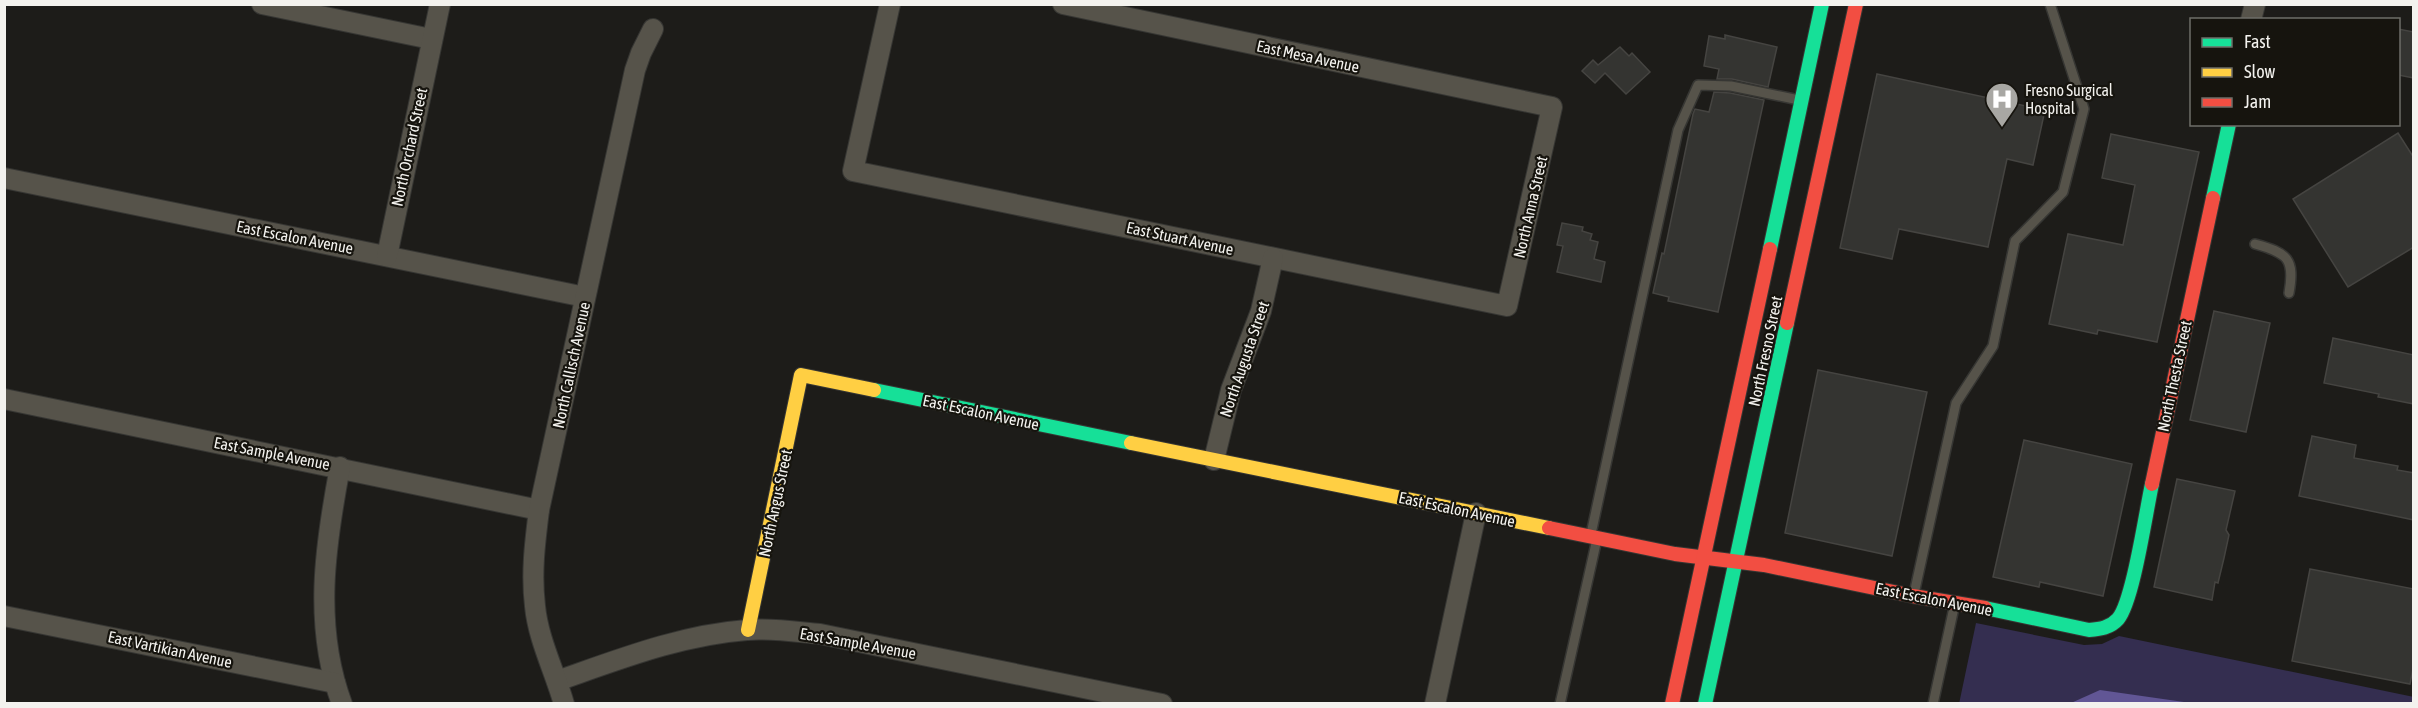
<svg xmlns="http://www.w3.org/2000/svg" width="2418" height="708" font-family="'Asap Condensed',sans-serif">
	<rect width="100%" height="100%" fill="#1d1c19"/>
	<!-- green -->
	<polygon fill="#342e50" points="1976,623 2084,645 2102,644 2119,636 2414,697 2413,704 1959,704"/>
	<!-- water -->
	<polygon fill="#615695" points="2100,690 2191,703 2071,703"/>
	<!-- building -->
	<g fill="#343431" stroke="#454441" stroke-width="1.5">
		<polygon points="2398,29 2414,32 2414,78 2398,75"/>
		<polygon points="1725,35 1777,47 1768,87 1732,79 1717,79 1719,69 1704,66 1709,36 1725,39"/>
		<polygon points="1620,47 1629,56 1632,53 1650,72 1626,94 1605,73 1595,83 1582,71 1593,60 1598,65"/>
		<polygon points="1877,74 2045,110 2033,165 2007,159 1988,247 1899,229 1892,259 1840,248"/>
		<polygon points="1714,92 1730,93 1764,100 1718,312 1668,301 1669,297 1653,293 1662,253 1664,254 1693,114 1695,109 1709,112"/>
		<polygon points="2398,133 2414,158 2414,247 2348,287 2293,199"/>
		<polygon points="2111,134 2199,152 2157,342 2098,330 2097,334 2049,324 2068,234 2123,245 2135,185 2102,178"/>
		<polygon points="1562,223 1583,227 1582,231 1592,234 1590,240 1598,242 1594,259 1605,262 1601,282 1557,272 1563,246 1557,245"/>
		<polygon points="2214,311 2270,323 2246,432 2190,420"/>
		<polygon points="2333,338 2414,355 2414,404 2378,397 2379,394 2324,383"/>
		<polygon points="1818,370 1927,392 1892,556 1785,533"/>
		<polygon points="2312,436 2356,445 2354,458 2398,466 2397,470 2414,473 2414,520 2299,496"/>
		<polygon points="2024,440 2132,464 2103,596 2040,582 2039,587 1993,577"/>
		<polygon points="2177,479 2235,491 2226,530 2229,535 2224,558 2218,583 2215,582 2212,600 2154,587"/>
		<polygon points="2310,569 2414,589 2414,664 2410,684 2292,661"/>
	</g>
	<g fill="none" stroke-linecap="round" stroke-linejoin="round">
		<defs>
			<g id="lane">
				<path d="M2255 244C2288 253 2295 259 2289 293"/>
				<polyline points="1591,534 1678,130 1698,85 1731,86 1799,100"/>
				<polyline points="1914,594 1956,403 1993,346 2015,241 2063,192 2084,109 2050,4"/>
				<polyline points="1560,704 1597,539"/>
				<polyline points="1933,704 1955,603"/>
			</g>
			<g id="street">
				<polyline points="262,4 431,39"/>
				<polyline points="890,4 853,171 1507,306 1552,107 1063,4"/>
				<polyline points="2251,20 2255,4"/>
				<polyline points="4,178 585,297"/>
				<polyline points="387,256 440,4"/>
				<polyline points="4,399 539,510"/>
				<polyline points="1214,460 1231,390 1261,311 1273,258"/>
				<path d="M340 467C325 546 313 626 342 704"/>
				<polyline points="4,616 335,683"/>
				<path d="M557 681C620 659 681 635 747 630 771 628 797 632 820 634L1162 704"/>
				<path d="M564 704C555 672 538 639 535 606 531 573 535 542 539 510L635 70 641 53 653 29"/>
				<polyline points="1435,704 1476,513"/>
			</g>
			<g id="fast">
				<polyline points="2213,198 2229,124"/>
				<polyline points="1770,249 1822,4"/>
				<polyline points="874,390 1131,443"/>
				<path d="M1985 608 2089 630C2100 629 2110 628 2118 619 2133 602 2146 511 2152 484"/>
				<polyline points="1705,704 1787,323"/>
			</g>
			<g id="slow">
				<polyline points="1131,443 1549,528"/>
				<polyline points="748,630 801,375 874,390"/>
			</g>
			<g id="jam">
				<polyline points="1787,323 1856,4"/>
				<polyline points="2152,484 2213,198"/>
				<polyline points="1549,528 1675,554 1764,565 1913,596 1985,608"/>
				<polyline points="1672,704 1770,249"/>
			</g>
		</defs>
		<!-- lane casing -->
		<use href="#lane" stroke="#363633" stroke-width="12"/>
		<!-- street casing -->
		<use href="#street" stroke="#363633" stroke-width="22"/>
		<!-- fast casing -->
		<use href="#fast" stroke="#363633" stroke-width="16"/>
		<!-- slow casing -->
		<use href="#slow" stroke="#363633" stroke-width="16"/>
		<!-- jam casing -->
		<use href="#jam" stroke="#363633" stroke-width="16"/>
		<!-- lane -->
		<use href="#lane" stroke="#56534a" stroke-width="9"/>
		<!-- street -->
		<use href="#street" stroke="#56534a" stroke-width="20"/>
		<!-- fast -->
		<use href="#fast" stroke="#16e098" stroke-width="14"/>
		<!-- slow -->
		<use href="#slow" stroke="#ffcf43" stroke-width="14"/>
		<!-- jam -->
		<use href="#jam" stroke="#f24e42" stroke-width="14"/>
	</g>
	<!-- icons -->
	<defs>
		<symbol id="hospital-pin" viewBox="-11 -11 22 30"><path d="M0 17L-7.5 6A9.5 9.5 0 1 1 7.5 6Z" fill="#a8a7a3" stroke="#16140e"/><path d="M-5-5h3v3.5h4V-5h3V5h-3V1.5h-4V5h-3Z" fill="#fff"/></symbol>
	</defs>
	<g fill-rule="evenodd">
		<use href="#hospital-pin" x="1983" y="80" width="38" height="52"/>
	</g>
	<g text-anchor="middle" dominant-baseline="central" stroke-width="4.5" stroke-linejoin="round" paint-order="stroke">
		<!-- street labels -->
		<g font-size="16" fill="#f3f2ee" stroke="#16140e">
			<text transform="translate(1308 56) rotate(12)">East Mesa Avenue</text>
			<text transform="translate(409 147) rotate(-78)">North Orchard Street</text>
			<text transform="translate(1530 207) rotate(-77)">North Anna Street</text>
			<text transform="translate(295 237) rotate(11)">East Escalon Avenue</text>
			<text transform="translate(1180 238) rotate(12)">East Stuart Avenue</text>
			<text transform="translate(1765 351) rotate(-78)">North Fresno Street</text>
			<text transform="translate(1244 359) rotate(-71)">North Augusta Street</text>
			<text transform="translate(571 365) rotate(-78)">North Callisch Avenue</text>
			<text transform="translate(2174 376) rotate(-78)">North Thesta Street</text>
			<text transform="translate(981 412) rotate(12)">East Escalon Avenue</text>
			<text transform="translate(272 453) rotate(11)">East Sample Avenue</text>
			<text transform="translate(775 503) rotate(-78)">North Angus Street</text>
			<text transform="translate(1457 509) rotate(12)">East Escalon Avenue</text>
			<text transform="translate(1934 599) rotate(11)">East Escalon Avenue</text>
			<text transform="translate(858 643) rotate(10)">East Sample Avenue</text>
			<text transform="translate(170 649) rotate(12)">East Vartikian Avenue</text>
		</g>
		<!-- poi labels -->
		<g font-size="16" fill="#f3f2ee" stroke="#16140e" text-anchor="start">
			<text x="2025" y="90">Fresno Surgical<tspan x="2025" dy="18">Hospital</tspan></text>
		</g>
	</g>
	<!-- border -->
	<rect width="2418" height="708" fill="none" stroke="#f3f2ee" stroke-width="12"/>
	<!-- legend -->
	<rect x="2190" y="18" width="210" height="108" fill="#16140e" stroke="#6e6d68" stroke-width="1.5"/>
	<rect x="2202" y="38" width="30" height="9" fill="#16e098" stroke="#6e6d68" stroke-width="1.5"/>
	<text x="2244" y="48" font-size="18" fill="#f3f2ee">Fast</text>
	<rect x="2202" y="68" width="30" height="9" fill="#ffcf43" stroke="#6e6d68" stroke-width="1.5"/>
	<text x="2244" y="78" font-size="18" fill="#f3f2ee">Slow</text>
	<rect x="2202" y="98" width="30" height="9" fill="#f24e42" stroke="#6e6d68" stroke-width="1.5"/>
	<text x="2244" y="108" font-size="18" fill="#f3f2ee">Jam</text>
</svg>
